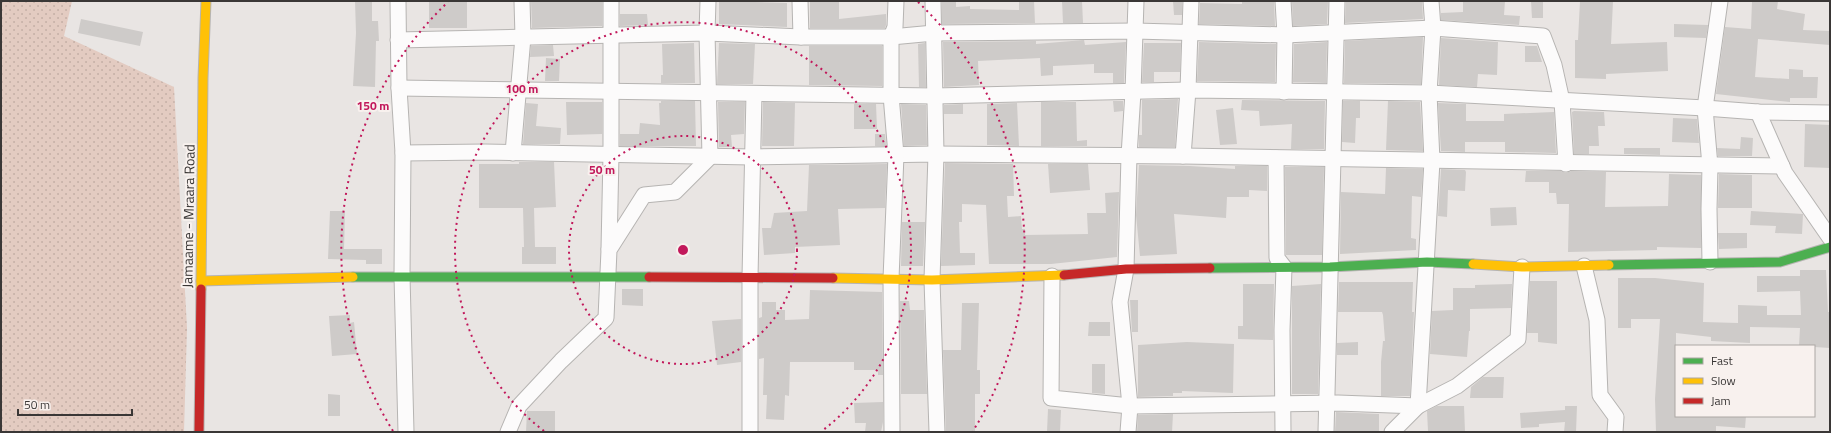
<svg xmlns="http://www.w3.org/2000/svg" width="1831" height="433" font-family="'Titillium Web',sans-serif">
	<defs>
		<pattern id="grass-dots" width="8" height="8" patternUnits="userSpaceOnUse"><rect width="8" height="8" fill="#e3cbc1"/><path d="M2 2h.1M6 6h.1" fill="none" stroke="#c4afa6" stroke-width="1.8" stroke-linecap="round"/></pattern>
	</defs>
	<rect width="100%" height="100%" fill="#e9e5e3"/>
	<!-- grass -->
	<polygon fill="url(#grass-dots)" points="1,1 72,1 64,36 174,87 187,328 184,432 1,432"/>
	<!-- building -->
	<g fill="#cecbc9">
		<polygon points="355,1 372,1 372,21 378,21 379,41 376,41 375,87 353,86 356,33"/>
		<rect x="429" y="1" width="38" height="27"/>
		<polygon points="531,1 602,1 602,26 532,28"/>
		<polygon points="719,1 787,3 787,27 719,24"/>
		<polygon points="810,1 839,1 839,19 886,14 886,25 885,28 810,28"/>
		<polygon points="942,1 956,1 956,7 970,6 970,9 1019,10 1019,1 1034,1 1035,23 942,24"/>
		<polygon points="1062,1 1082,1 1083,23 1063,23"/>
		<polygon points="1173,1 1182,1 1182,15 1174,15"/>
		<polygon points="1242,1 1274,1 1275,26 1199,24 1200,3 1242,4"/>
		<polygon points="1292,1 1328,1 1327,24 1293,26"/>
		<polygon points="1346,1 1422,1 1423,19 1345,23"/>
		<polygon points="1463,1 1505,1 1504,15 1520,16 1519,25 1441,20 1441,13 1463,12"/>
		<polygon points="1531,1 1543,1 1543,18 1532,18"/>
		<polygon points="1580,1 1613,1 1611,44 1667,42 1668,71 1606,74 1606,79 1575,78 1575,40 1578,40"/>
		<polygon points="1752,1 1778,1 1777,9 1805,14 1803,30 1830,31 1830,45 1758,39 1755,77 1789,79 1789,69 1803,70 1803,77 1818,77 1817,98 1790,98 1790,102 1716,94 1725,27 1751,29"/>
		<polygon points="620,14 647,14 648,25 620,26"/>
		<polygon points="81,19 143,32 140,46 78,33"/>
		<polygon points="1674,24 1708,25 1706,38 1674,37"/>
		<polygon points="1423,37 1421,84 1344,83 1345,41"/>
		<polygon points="1441,38 1498,42 1497,75 1478,74 1477,87 1439,85"/>
		<polygon points="1084,40 1085,45 1126,42 1124,83 1113,83 1113,73 1094,73 1094,64 1053,66 1053,75 1041,76 1040,58 978,61 979,85 944,87 943,42 1036,41 1036,44"/>
		<polygon points="1199,42 1276,44 1275,82 1197,81"/>
		<polygon points="1327,42 1326,83 1293,82 1294,44"/>
		<polygon points="694,43 695,83 661,83 661,75 663,75 662,44"/>
		<polygon points="719,43 755,44 753,84 717,84"/>
		<polygon points="925,43 926,87 919,87 918,44"/>
		<polygon points="1144,43 1181,43 1180,72 1154,72 1154,82 1142,82"/>
		<polygon points="553,45 554,56 530,57 531,46"/>
		<polygon points="809,46 882,46 882,86 809,85"/>
		<polygon points="1525,46 1537,46 1542,62 1525,62"/>
		<polygon points="546,58 560,59 559,81 545,81"/>
		<polygon points="1178,99 1175,147 1139,147 1139,135 1142,135 1142,100"/>
		<polygon points="1242,100 1325,101 1324,149 1291,149 1292,124 1260,126 1259,111 1241,110"/>
		<polygon points="661,101 695,101 696,146 620,146 620,134 639,134 640,123 660,125 659,103 661,103"/>
		<polygon points="1113,101 1123,101 1123,111 1114,112"/>
		<polygon points="1343,101 1360,101 1360,118 1356,118 1355,143 1342,142"/>
		<polygon points="1388,101 1420,102 1423,151 1386,150"/>
		<polygon points="566,102 602,102 602,134 567,135"/>
		<polygon points="718,102 745,102 744,134 731,135 732,147 719,147"/>
		<polygon points="763,102 795,103 794,146 762,146"/>
		<polygon points="1041,102 1076,102 1077,141 1087,140 1087,146 1041,146"/>
		<polygon points="526,103 538,104 536,126 561,128 560,144 523,144"/>
		<polygon points="1017,103 1019,146 987,145 987,104"/>
		<polygon points="1438,103 1466,104 1466,121 1504,121 1504,114 1554,112 1556,153 1505,152 1505,142 1465,142 1465,152 1441,151"/>
		<polygon points="854,104 876,104 877,129 854,129"/>
		<polygon points="901,104 926,105 927,145 904,146"/>
		<polygon points="963,104 963,114 944,114 944,105"/>
		<polygon points="1233,108 1237,144 1220,145 1216,110"/>
		<polygon points="1574,111 1604,112 1605,126 1598,126 1599,146 1589,146 1589,154 1574,154 1572,112"/>
		<polygon points="1673,118 1697,119 1699,143 1672,142"/>
		<polygon points="1805,124 1830,125 1830,168 1804,167"/>
		<polygon points="875,134 885,134 886,146 875,146"/>
		<polygon points="1741,137 1753,138 1752,156 1718,156 1717,148 1740,149"/>
		<polygon points="1624,148 1660,148 1660,155 1624,154"/>
		<polygon points="519,162 554,162 556,207 534,208 535,247 556,247 556,264 522,264 522,247 524,247 523,208 479,208 479,164 519,164"/>
		<polygon points="945,163 1013,164 1014,196 1007,196 1008,217 1021,216 1022,229 1025,229 1025,235 1088,234 1087,213 1106,213 1105,193 1119,192 1117,257 1051,264 989,264 986,205 962,204 962,222 959,222 960,253 975,253 975,265 941,266"/>
		<polygon points="887,164 885,208 838,209 840,245 795,247 795,253 764,255 762,228 771,228 774,213 807,211 809,165"/>
		<polygon points="1048,164 1088,164 1090,190 1050,193"/>
		<polygon points="1139,165 1190,166 1235,169 1235,166 1267,166 1267,191 1249,190 1249,197 1227,197 1226,218 1174,214 1177,254 1140,256 1136,215"/>
		<polygon points="1285,167 1324,167 1322,255 1286,255"/>
		<polygon points="1386,168 1423,169 1421,197 1412,196 1411,238 1416,239 1416,250 1340,254 1341,192 1385,194"/>
		<polygon points="1441,169 1465,170 1466,172 1465,191 1448,190 1447,217 1438,216"/>
		<polygon points="1526,171 1561,171 1566,173 1571,171 1606,172 1605,207 1668,206 1669,174 1701,175 1701,248 1657,247 1657,250 1568,252 1569,204 1557,204 1556,193 1549,193 1549,182 1525,182"/>
		<polygon points="1719,174 1752,175 1752,208 1718,208"/>
		<polygon points="1516,207 1517,225 1491,226 1490,208"/>
		<polygon points="330,211 345,211 344,249 382,249 382,264 366,264 366,260 328,259"/>
		<polygon points="1751,211 1803,214 1802,234 1775,233 1776,226 1750,225"/>
		<polygon points="902,222 925,222 923,266 901,266"/>
		<polygon points="1718,233 1747,233 1747,248 1719,249"/>
		<polygon points="1800,270 1826,270 1828,312 1830,312 1830,348 1799,346 1800,328 1750,327 1750,343 1711,341 1711,337 1676,333 1676,416 1746,416 1745,428 1716,426 1716,432 1656,432 1655,399 1660,319 1631,319 1631,328 1618,328 1618,278 1655,278 1704,283 1703,322 1738,323 1738,305 1767,306 1767,315 1801,315 1800,291 1757,292 1757,276 1800,276"/>
		<polygon points="1530,281 1557,281 1557,344 1538,342 1538,333 1527,333"/>
		<polygon points="1339,282 1413,282 1412,312 1414,312 1410,396 1381,396 1381,362 1383,341 1385,341 1383,315 1382,312 1338,312"/>
		<polygon points="1243,284 1274,284 1273,340 1238,339 1238,326 1243,326"/>
		<polygon points="1321,284 1318,394 1292,394 1292,286"/>
		<polygon points="1512,284 1511,308 1470,309 1470,331 1469,331 1467,357 1430,354 1432,311 1453,310 1453,288 1475,288 1475,285"/>
		<polygon points="622,289 643,289 643,306 622,305"/>
		<polygon points="810,290 882,292 883,375 878,375 878,370 854,370 854,362 790,362 789,396 785,395 784,420 766,419 767,395 763,395 764,358 759,359 759,318 762,317 762,302 776,302 776,310 785,310 785,320 809,319"/>
		<polygon points="1130,300 1138,300 1138,332 1132,332"/>
		<polygon points="900,301 909,301 910,310 924,310 927,394 901,394"/>
		<polygon points="962,303 979,303 977,370 980,370 980,394 975,394 975,432 946,432 943,350 961,350"/>
		<polygon points="350,315 350,323 354,322 357,354 332,356 329,316"/>
		<polygon points="741,319 741,362 717,365 712,321"/>
		<polygon points="1089,322 1110,322 1110,336 1088,336"/>
		<polygon points="1187,342 1234,344 1233,393 1182,391 1182,393 1173,393 1173,396 1138,397 1138,345"/>
		<polygon points="1358,342 1358,355 1337,355 1337,343"/>
		<polygon points="1092,364 1105,364 1105,394 1092,393"/>
		<polygon points="1483,377 1504,377 1503,398 1470,398 1471,387"/>
		<polygon points="328,394 340,395 340,416 328,416"/>
		<polygon points="883,402 883,422 881,432 865,432 866,423 855,423 854,403"/>
		<polygon points="1437,406 1464,406 1465,432 1428,431 1427,411"/>
		<polygon points="1565,406 1577,406 1576,432 1564,432 1565,422 1539,424 1539,427 1521,428 1520,413 1565,410"/>
		<polygon points="1048,409 1061,410 1060,432 1047,432"/>
		<polygon points="527,411 555,411 555,432 526,432"/>
		<polygon points="1336,412 1379,414 1379,432 1335,432"/>
		<polygon points="1173,414 1172,432 1137,432 1138,415"/>
	</g>
	<g fill="none" stroke-linecap="round" stroke-linejoin="round">
		<defs>
			<g id="street">
				<polyline points="398,1 399,88 403,153 402,276 406,432"/>
				<polyline points="800,1 801,37"/>
				<polyline points="933,1 936,154 932,280 937,432"/>
				<polyline points="1283,1 1285,35 1284,92"/>
				<polyline points="398,40 707,33 801,37 891,37 934,33 1135,31 1285,35 1433,28 1543,36 1554,65 1562,101 1566,164"/>
				<polyline points="399,88 935,96 1188,90 1429,93 1705,108 1758,112 1830,113"/>
				<polyline points="1758,112 1785,173 1830,238"/>
				<polyline points="403,153 485,152 752,157 936,154 1183,156 1782,166"/>
				<polyline points="513,153 523,37 522,1"/>
				<polyline points="1183,156 1188,90 1191,1"/>
				<polyline points="1276,158 1277,258 1284,267 1282,330 1283,432"/>
				<polyline points="609,249 611,155 611,1"/>
				<polyline points="1710,262 1709,209 1710,166 1705,108 1720,1"/>
				<polyline points="1584,266 1597,320 1600,395 1616,417 1615,432"/>
				<polyline points="1052,276 1051,398 1130,406 1338,403 1418,406 1457,386 1518,339 1522,267"/>
				<polyline points="508,432 519,406 561,361 606,318 609,250 644,195 675,192 710,157 707,33 708,1"/>
				<polyline points="750,432 750,277 754,94"/>
				<polyline points="892,432 891,279 896,155 891,95 891,37 895,27 896,1"/>
				<polyline points="1128,432 1130,406 1120,302 1126,269 1129,156 1133,92 1136,1"/>
				<polyline points="1326,432 1337,1"/>
				<polyline points="1392,432 1418,406 1432,161 1429,93 1433,28 1431,1"/>
			</g>
			<g id="fast">
				<polyline points="1609,265 1780,262 1830,247"/>
				<polyline points="1210,268 1330,267 1427,262 1473,264"/>
				<polyline points="353,277 649,277"/>
			</g>
			<g id="slow">
				<polyline points="1473,264 1522,267 1609,265"/>
				<polyline points="833,278 932,280 1064,275"/>
				<polyline points="201,281 353,277"/>
				<polyline points="201,289 203,78 206,1"/>
			</g>
			<g id="jam">
				<polyline points="1064,275 1126,269 1210,268"/>
				<polyline points="649,277 833,278"/>
				<polyline points="199,432 201,289"/>
			</g>
		</defs>
		<!-- street casing -->
		<use href="#street" stroke="#b6b4b2" stroke-width="17"/>
		<!-- fast casing -->
		<use href="#fast" stroke="#b6b4b2" stroke-width="11"/>
		<!-- slow casing -->
		<use href="#slow" stroke="#b6b4b2" stroke-width="11"/>
		<!-- jam casing -->
		<use href="#jam" stroke="#b6b4b2" stroke-width="11"/>
		<!-- street -->
		<use href="#street" stroke="#fcfbfb" stroke-width="15"/>
		<!-- fast -->
		<use href="#fast" stroke="#4caf50" stroke-width="9"/>
		<!-- slow -->
		<use href="#slow" stroke="#ffc107" stroke-width="9"/>
		<!-- jam -->
		<use href="#jam" stroke="#c62828" stroke-width="9"/>
	</g>
	<!-- distance rings -->
	<g fill="none" stroke="#c2185b" stroke-width="2" stroke-dasharray="2 4">
		<circle cx="683" cy="250" r="114"/>
		<path d="M544 431A228 228 0 1 1 822 431"/>
		<path d="M393 431A342 342 0 0 1 448 2M918 2A342 342 0 0 1 973 431"/>
	</g>
	<g text-anchor="middle" dominant-baseline="central" stroke-width="4" stroke-linejoin="round" paint-order="stroke">
		<!-- street labels -->
		<g font-size="14" fill="#3a3736" stroke="#f8f1ee">
			<text transform="translate(188 216) rotate(-89)">Jamaame - Mraara Road</text>
		</g>
	</g>
	<circle cx="683" cy="250" r="6" fill="#c2185b" stroke="#f8f1ee" stroke-width="2"/>
	<g font-size="12" text-anchor="middle" font-weight="bold" fill="#c2185b" stroke="#f8f1ee" stroke-width="4" stroke-linejoin="round" paint-order="stroke">
		<text x="522" y="93">100 m</text>
		<text x="373" y="110">150 m</text>
		<text x="602" y="174">50 m</text>
	</g>
	<!-- border -->
	<rect width="1831" height="433" fill="none" stroke="#3a3736" stroke-width="4"/>
	<!-- legend -->
	<rect x="1675" y="345" width="140" height="72" fill="#f8f1ee" stroke="#aca7a4"/>
	<rect x="1683" y="358" width="20" height="6" fill="#4caf50" stroke="#aca7a4"/>
	<text x="1711" y="365" font-size="12" fill="#3a3736">Fast</text>
	<rect x="1683" y="378" width="20" height="6" fill="#ffc107" stroke="#aca7a4"/>
	<text x="1711" y="385" font-size="12" fill="#3a3736">Slow</text>
	<rect x="1683" y="398" width="20" height="6" fill="#c62828" stroke="#aca7a4"/>
	<text x="1711" y="405" font-size="12" fill="#3a3736">Jam</text>
	<!-- scale -->
	<path d="M18 409v6h114v-6" fill="none" stroke="#3a3736" stroke-width="2"/>
	<text x="24" y="409" font-size="12" fill="#3a3736" stroke="#f8f1ee" stroke-width="3" paint-order="stroke">50 m</text>
</svg>
